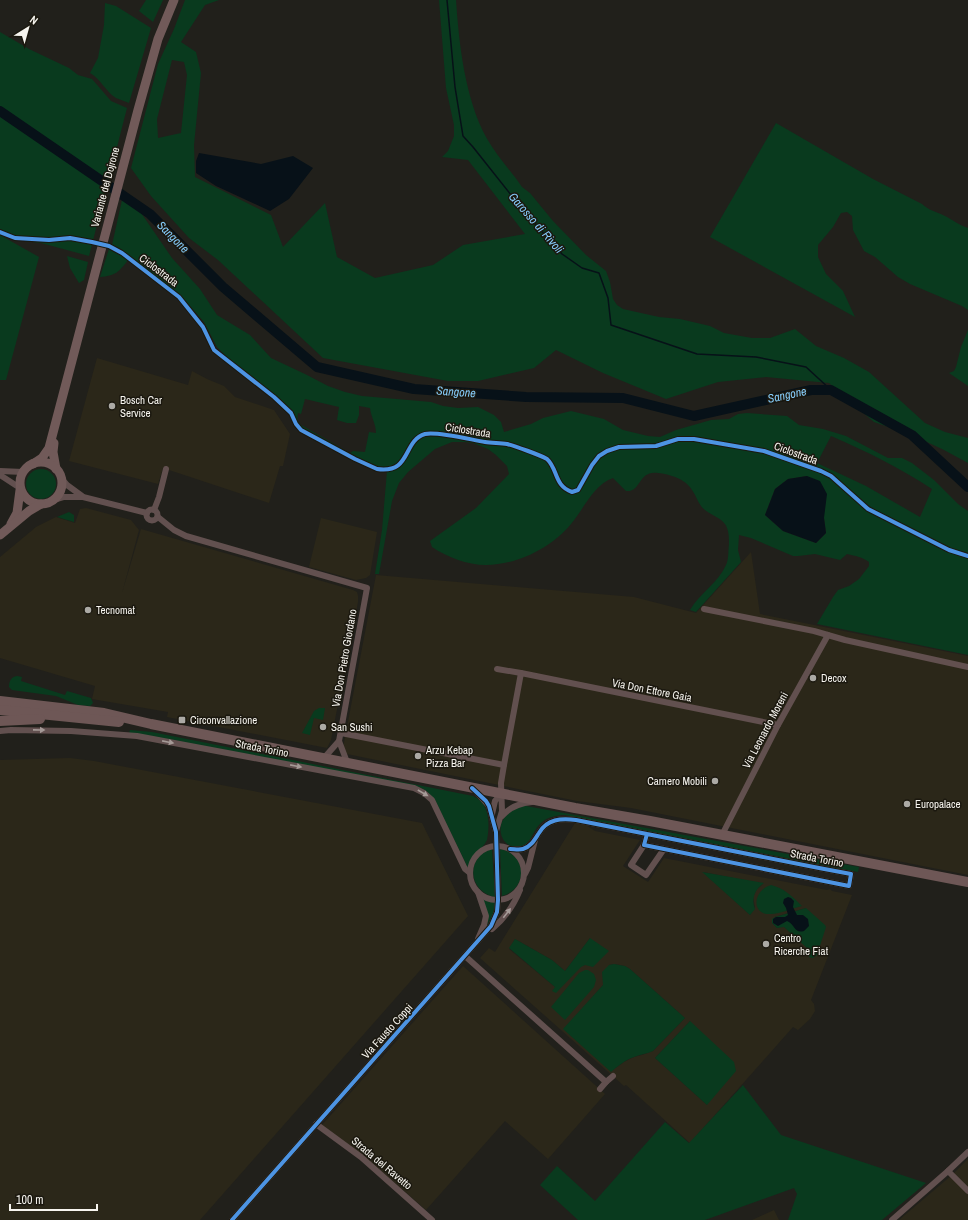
<svg xmlns="http://www.w3.org/2000/svg" width="968" height="1220" font-family="'Archivo Narrow',sans-serif">
	<rect width="100%" height="100%" fill="#21201b"/>
	<!-- built -->
	<g fill="#2b2719" fill-rule="evenodd">
		<polygon points="97,358 188,385 192,371 207,379 224,386 235,397 274,410 290,434 283,466 280,466 269,503 163,468 158,484 69,461"/>
		<polygon points="86,508 131,520 139,530 122,593 141,529 353,590 357,592 358,596 358,602 331,740 327,748 167,717 168,712 92,699 95,686 0,658 0,557 36,527 56,517 75,523 80,509"/>
		<polygon points="321,518 377,532 370,575 366,578 356,580 309,567"/>
		<polygon points="751,552 760,614 968,656 968,875 631,808 577,801 342,753 376,575 634,597 696,613"/>
		<polygon points="70,758 94,761 422,823 468,916 200,1220 0,1220 0,760"/>
		<path d="M575 823 586 825 595 831 640 840 623 866 648 882 664 858 827 890 830 889 832 891 852 895 811 1000 814 1004 815 1011 810 1019 798 1030 793 1027 690 1143 626 1085 624 1086 480 958 489 948 495 952ZM703 872 763 884 757 889 753 897 755 907 750 915ZM806 908 809 957 808 952 809 949 783 926 777 928 772 923V921L775 917ZM590 938V965H585L581 966 555 987 509 949 515 939 552 960 565 971ZM614 964 625 966 630 969 685 1018 653 1051 642 1055 634 1057 624 1062 611 1071 564 1029 603 985 609 965ZM690 1021 707 1105 655 1058Z"/>
		<polygon points="463,966 605,1094 548,1159 505,1121 426,1210 363,1155 322,1125"/>
		<polygon points="968,1159 968,1220 899,1220 952,1175"/>
		<polygon points="774,1210 779,1220 752,1220"/>
	</g>
	<!-- green -->
	<g fill="#093a1e" fill-rule="evenodd">
		<polygon points="146,0 163,0 153,22 139,11"/>
		<path d="M185 0H219L205 5 181 42 196 52 201 73 194 145 195 177 271 215 283 247 325 203 337 257 375 278 433 265 463 245 525 234 468 160 442 157 448 151 454 136V125L446 88 439 0H456C459 44 465 98 486 137 496 155 511 171 522 187L530 193 553 221 586 255 606 271 610 282 613 299 617 305 623 309 659 317 680 319 710 326 724 333 752 338H770L795 329 816 346 844 358 869 372 925 423 945 432 968 438V463L944 450 912 435 874 422 829 383 766 377 718 382 666 399 603 373 556 350 534 368 478 381H448L323 358 218 260 189 238 151 196 131 168 158 64 174 29ZM172 60 184 62 187 75 181 133 158 138 157 119Z"/>
		<path d="M105 3 116 6 151 28 129 103C125 101 120 100 116 98 105 91 101 79 90 73L98 58 104 25Z"/>
		<polygon points="0,32 29,49 69,68 78,75 92,79 111,101 127,108 89,256 41,243 24,241 0,229"/>
		<path d="M776 123 873 179 922 204C928 210 937 212 945 216 953 220 959 225 968 228V310L962 306 910 284 898 277 875 257 864 251 853 230 852 216 847 212 841 213 833 227 818 245V257L826 274 843 291 855 317 710 237Z"/>
		<path d="M122 200 137 207 172 258 200 289 217 315 250 335 271 358 307 375 328 386 345 392 362 396 431 402 443 406 458 408 478 407 494 415 501 422 504 432 531 424 543 418 571 411 604 419 623 430 648 436 660 437 676 430 711 420 729 419 738 414 747 413 787 416 799 425 823 429 846 436 888 458H902L912 463 934 480 958 504 968 511V555L950 549 873 509 830 474 792 459 765 450 694 437H684L674 438 655 445H617L605 450 600 454 590 465 577 488 572 490 562 484 551 462 542 455 506 443 433 432C412 431 409 450 399 463 394 466 389 468 384 468 368 469 317 438 301 429L298 426 294 415 285 405 271 392 228 358 217 347 204 322 184 299 112 245ZM305 399 339 407 337 420 347 423H356L359 415V406L370 408C371 417 376 424 376 433L369 432 365 452 353 451 350 453 301 425C297 421 297 418 298 413L301 414ZM831 436C866 451 900 468 932 489L920 517 866 486 817 463Z"/>
		<polygon points="0,235 39,257 6,380 0,380"/>
		<path d="M109 249 119 253 128 260C119 272 115 276 100 277Z"/>
		<polygon points="67,256 88,262 84,280 79,283 70,268"/>
		<polygon points="968,330 968,386 949,373 954,371 956,367 961,347"/>
		<path d="M436 435 510 447 541 458 548 462 557 482 561 487 568 492 572 493H578L598 460 606 453 613 450 633 448H654L679 440 702 441 765 452 823 473 829 477 867 511 948 552 968 558V655L817 624 833 597 838 590 849 586 859 579 869 566V562C862 557 856 556 847 554L840 560 815 554 798 556H793L751 538 739 535 738 550 741 562 696 612 690 610C699 594 718 583 726 565 729 559 728 551 729 544 729 537 729 530 725 524 719 516 707 514 701 506 697 501 696 495 692 490 686 479 669 474 658 473 638 470 641 493 626 491L613 478C593 485 584 509 571 524 551 548 517 565 486 565 467 565 447 557 432 547L430 541 476 508 509 474 507 466 496 455 488 449 473 443 465 442H452L435 449 408 472 399 483 392 501 379 574H375L382 530 387 471 399 468 402 465C414 450 412 434 436 435ZM807 476 824 518 826 533 816 543 783 531 765 515 775 489 788 479Z"/>
		<circle cx="41" cy="484" r="15"/>
		<polygon points="69,512 74,515 74,522 57,517"/>
		<path d="M17 676 22 677 21 681 65 695 67 691 91 698 93 703 90 706 78 705 56 696 12 690 9 687C9 681 11 677 17 676Z"/>
		<polygon points="319,708 325,708 323,720 314,718 310,735 302,733 314,711"/>
		<path d="M130 730 152 732 473 796C490 803 490 824 487 840 481 852 473 851 468 868L435 800 425 790 419 787 152 736 129 733Z"/>
		<path d="M523 806H526L859 867 858 872 565 815C557 815 548 817 542 822 531 831 532 849 514 846 508 846 504 842 502 837 496 821 509 810 523 806Z"/>
		<path d="M492 849 495 897C468 892 465 856 492 849Z"/>
		<path d="M500 849C527 854 529 888 502 896Z"/>
		<path d="M702 872 764 883C755 889 751 898 755 909L750 915Z"/>
		<path d="M771 885C784 888 793 897 802 906 793 908 778 915 769 914 751 914 753 890 771 885Z"/>
		<polygon points="482,898 486,901 495,902 493,914 487,925 488,914"/>
		<polygon points="806,908 825,925 826,927 817,955 813,958 809,957 808,952 808,949 784,927 777,928 772,923 772,919 775,917"/>
		<polygon points="590,938 609,951 593,967 585,965 581,967 556,993 552,991 555,987 509,948 515,939 552,960 565,971"/>
		<path d="M614 964 625 966 630 969 685 1018 653 1051C647 1054 641 1054 634 1057 625 1060 618 1066 611 1072L563 1029 603 985 602 972 609 965Z"/>
		<polygon points="585,970 588,970 594,974 596,980 594,987 565,1020 551,1007 579,973"/>
		<polygon points="690,1021 734,1062 736,1071 707,1105 655,1058"/>
		<polygon points="743,1085 781,1135 926,1183 882,1220 788,1220 797,1194 794,1188 705,1220 578,1220 540,1185 557,1166 595,1201 665,1122 689,1143"/>
	</g>
	<!-- water -->
	<g fill="#071118">
		<polygon points="199,153 261,164 293,156 313,168 289,199 270,211 216,186 196,173 196,161"/>
		<polygon points="807,476 820,481 827,494 824,518 826,533 816,543 783,531 765,515 775,489 788,479"/>
		<path d="M788 897 791 898 794 901 793 907 797 915H803L808 919 809 926 804 931C794 934 795 924 787 921L778 926 773 923V919L776 917H785L788 915 786 908 783 903 784 899Z"/>
	</g>
	<g fill="none" stroke-linecap="round" stroke-linejoin="round">
		<!-- stream -->
		<polyline stroke="#071118" stroke-width="1.5" points="447,0 455,87 463,136 473,147 523,210 562,254 582,268 599,273 608,298 611,325 697,354 756,357 806,367 831,390"/>
		<!-- river -->
		<polyline stroke="#071118" stroke-width="10" points="0,111 150,214 223,287 317,367 414,389 526,397 623,398 694,416 811,390 831,390 912,435 968,487"/>
		<!-- street -->
		<g stroke="#62504f" stroke-width="6">
			<polyline points="0,471 23,472"/>
			<polyline points="0,475 20,488"/>
			<polyline points="61,478 67,485 82,496"/>
			<polyline points="51,501 64,497 83,497 147,513"/>
			<circle cx="152" cy="515" r="5.5"/>
			<polyline points="154,510 159,497 166,469"/>
			<polyline points="158,517 174,530 186,536 367,588 339,741 324,758"/>
			<polyline points="704,609 814,631 845,640 968,667"/>
			<polyline points="497,669 521,673"/>
			<polyline points="0,731 11,730 71,731 137,736 414,788 424,793 432,800 465,869 470,873"/>
			<polyline points="341,733 504,765"/>
			<polyline points="339,741 347,762"/>
			<polyline points="492,814 495,801 501,794"/>
			<path d="M502 816C510 807 519 803 532 802"/>
			<polyline points="496,831 502,811 501,783 504,765 521,673 778,725"/>
			<polyline points="722,835 778,725 828,635"/>
			<polyline points="644,845 631,865 646,875 664,849"/>
			<circle cx="497" cy="873" r="27"/>
			<path d="M510 849C514 849 519 850 523 849 531 847 535 839 539 833 547 819 561 818 576 820L819 868 851 874 849 886 644 845 647 834"/>
			<polyline points="525,874 528,868 535,840"/>
			<path d="M492 929C505 918 514 905 520 890"/>
			<polyline points="478,939 484,925 486,916 478,892"/>
			<polyline points="465,956 606,1082 613,1076"/>
			<polyline points="600,1089 606,1082"/>
			<polyline points="316,1124 361,1157 432,1220"/>
			<polyline points="948,1171 968,1191"/>
			<polyline points="232,1220 491,926 497,912 498,900 496,832 489,806 473,788"/>
			<polyline points="892,1220 948,1171 968,1152"/>
		</g>
		<!-- secondary -->
		<g stroke="#715a59" stroke-width="9">
			<polyline points="54,443 53,452 56,469"/>
			<circle cx="41" cy="483" r="21"/>
			<polyline points="33,464 42,458 49,448 138,110 158,39 174,0"/>
			<polyline points="11,524 17,513 20,490"/>
			<polyline points="0,535 29,511 41,504"/>
		</g>
		<!-- primary -->
		<g stroke="#6e5756" stroke-width="10">
			<polyline points="0,701 104,713 151,724 575,808 650,821 968,882"/>
			<polyline points="0,710 119,722"/>
			<polyline points="0,721 40,719"/>
		</g>
		<defs>
			<g id="cycleway">
				<path d="M0 232 15 238 49 240 70 238 92 242 109 246 122 253 179 297 203 327 214 350 274 397 291 413 296 424 301 430 355 459 377 469C412 474 402 441 425 434 437 431 472 440 485 442 492 443 500 443 507 444 515 446 540 455 547 459 558 469 554 486 572 492L578 490 592 465 599 456 607 451 619 447 656 446 678 439H694L764 451 821 471 831 476 868 509 949 550 968 556"/>
				<path d="M510 849C514 849 519 850 523 849 531 847 535 839 539 833 547 819 561 818 576 820L819 868 851 874 849 886 644 845 647 834"/>
				<polyline points="232,1220 491,926 497,912 498,900 496,832 489,806 486,801 472,788"/>
			</g>
		</defs>
		<!-- cycleway casing -->
		<use href="#cycleway" stroke="#1b180f" stroke-width="6"/>
		<!-- cycleway -->
		<use href="#cycleway" stroke="#4d94e3" stroke-width="4"/>
	</g>
	<!-- one-way arrows -->
	<defs><path id="oneway-solid" d="M-6-.8H1V-3.2L6.5 0L1 3.2V.8H-6Z"/></defs>
	<g fill="#a59a97">
		<use href="#oneway-solid" transform="translate(39 730) rotate(1)"/>
		<use href="#oneway-solid" transform="translate(168 742) rotate(11)"/>
		<use href="#oneway-solid" transform="translate(296 766) rotate(11)"/>
		<use href="#oneway-solid" transform="translate(423 793) rotate(30)"/>
		<use href="#oneway-solid" transform="translate(507 913) rotate(-52)"/>
	</g>
	<!-- markers -->
	<g fill="#acaaa5" stroke="#1b180f" stroke-width="1.5">
		<circle cx="112" cy="406" r="4"/>
		<circle cx="88" cy="610" r="4"/>
		<circle cx="813" cy="678" r="4"/>
		<rect x="178" y="716" width="8" height="8" rx="2"/>
		<circle cx="323" cy="727" r="4"/>
		<circle cx="418" cy="756" r="4"/>
		<circle cx="715" cy="781" r="4"/>
		<circle cx="907" cy="804" r="4"/>
		<circle cx="766" cy="944" r="4"/>
	</g>
	<g text-anchor="middle" dominant-baseline="central" stroke-width="3" stroke-linejoin="round" paint-order="stroke">
		<!-- street labels -->
		<g font-size="11" fill="#f7f5ef" stroke="#1b180f">
			<text transform="translate(105 187) rotate(-75)">Variante del Dojrone</text>
			<text transform="translate(159 270) rotate(37)">Ciclostrada</text>
			<text transform="translate(468 430) rotate(9)">Ciclostrada</text>
			<text transform="translate(796 453) rotate(20)">Ciclostrada</text>
			<text transform="translate(344 658) rotate(-80)">Via Don Pietro Giordano</text>
			<text transform="translate(652 690) rotate(11)">Via Don Ettore Gaia</text>
			<text transform="translate(765 730) rotate(-62)">Via Leonardo Moreni</text>
			<text transform="translate(262 748) rotate(11)">Strada Torino</text>
			<text transform="translate(817 858) rotate(11)">Strada Torino</text>
			<text transform="translate(387 1031) rotate(-48)">Via Fausto Coppi</text>
			<text transform="translate(382 1163) rotate(40)">Strada del Ravetto</text>
		</g>
		<!-- poi labels -->
		<g font-size="11" fill="#f7f5ef" stroke="#1b180f" text-anchor="start">
			<text x="120" y="400">Bosch Car<tspan x="120" dy="13">Service</tspan></text>
			<text x="96" y="610">Tecnomat</text>
			<text x="821" y="678">Decox</text>
			<text x="190" y="720">Circonvallazione</text>
			<text x="331" y="727">San Sushi</text>
			<text x="426" y="750">Arzu Kebap<tspan x="426" dy="13">Pizza Bar</tspan></text>
			<text x="707" y="781" text-anchor="end">Carnero Mobili</text>
			<text x="915" y="804">Europalace</text>
			<text x="774" y="938">Centro<tspan x="774" dy="13">Ricerche Fiat</tspan></text>
		</g>
		<!-- water labels -->
		<g font-size="12" font-style="italic" fill="#85ccfa" stroke="#1b180f">
			<text transform="translate(536 223) rotate(49)">Garosso di Rivoli</text>
			<text transform="translate(173 237) rotate(45)">Sangone</text>
			<text transform="translate(456 392) rotate(4)">Sangone</text>
			<text transform="translate(787 395) rotate(-12)">Sangone</text>
		</g>
	</g>
	<!-- north arrow -->
	<g transform="translate(28 28) rotate(37)" stroke="#1b180f" stroke-width="3" paint-order="stroke">
	<path d="M0-3L7 15L0 10L-7 15Z" fill="#f7f5ef"/>
	<text y="-6" font-size="11" font-weight="bold" text-anchor="middle" fill="#f7f5ef">N</text>
	</g>
	<!-- scale -->
	<path d="M10 1204v6h87v-6" fill="none" stroke="#f7f5ef" stroke-width="2"/>
	<text x="16" y="1204" font-size="12" fill="#f7f5ef" stroke="#1b180f" stroke-width="3" paint-order="stroke">100 m</text>
</svg>
